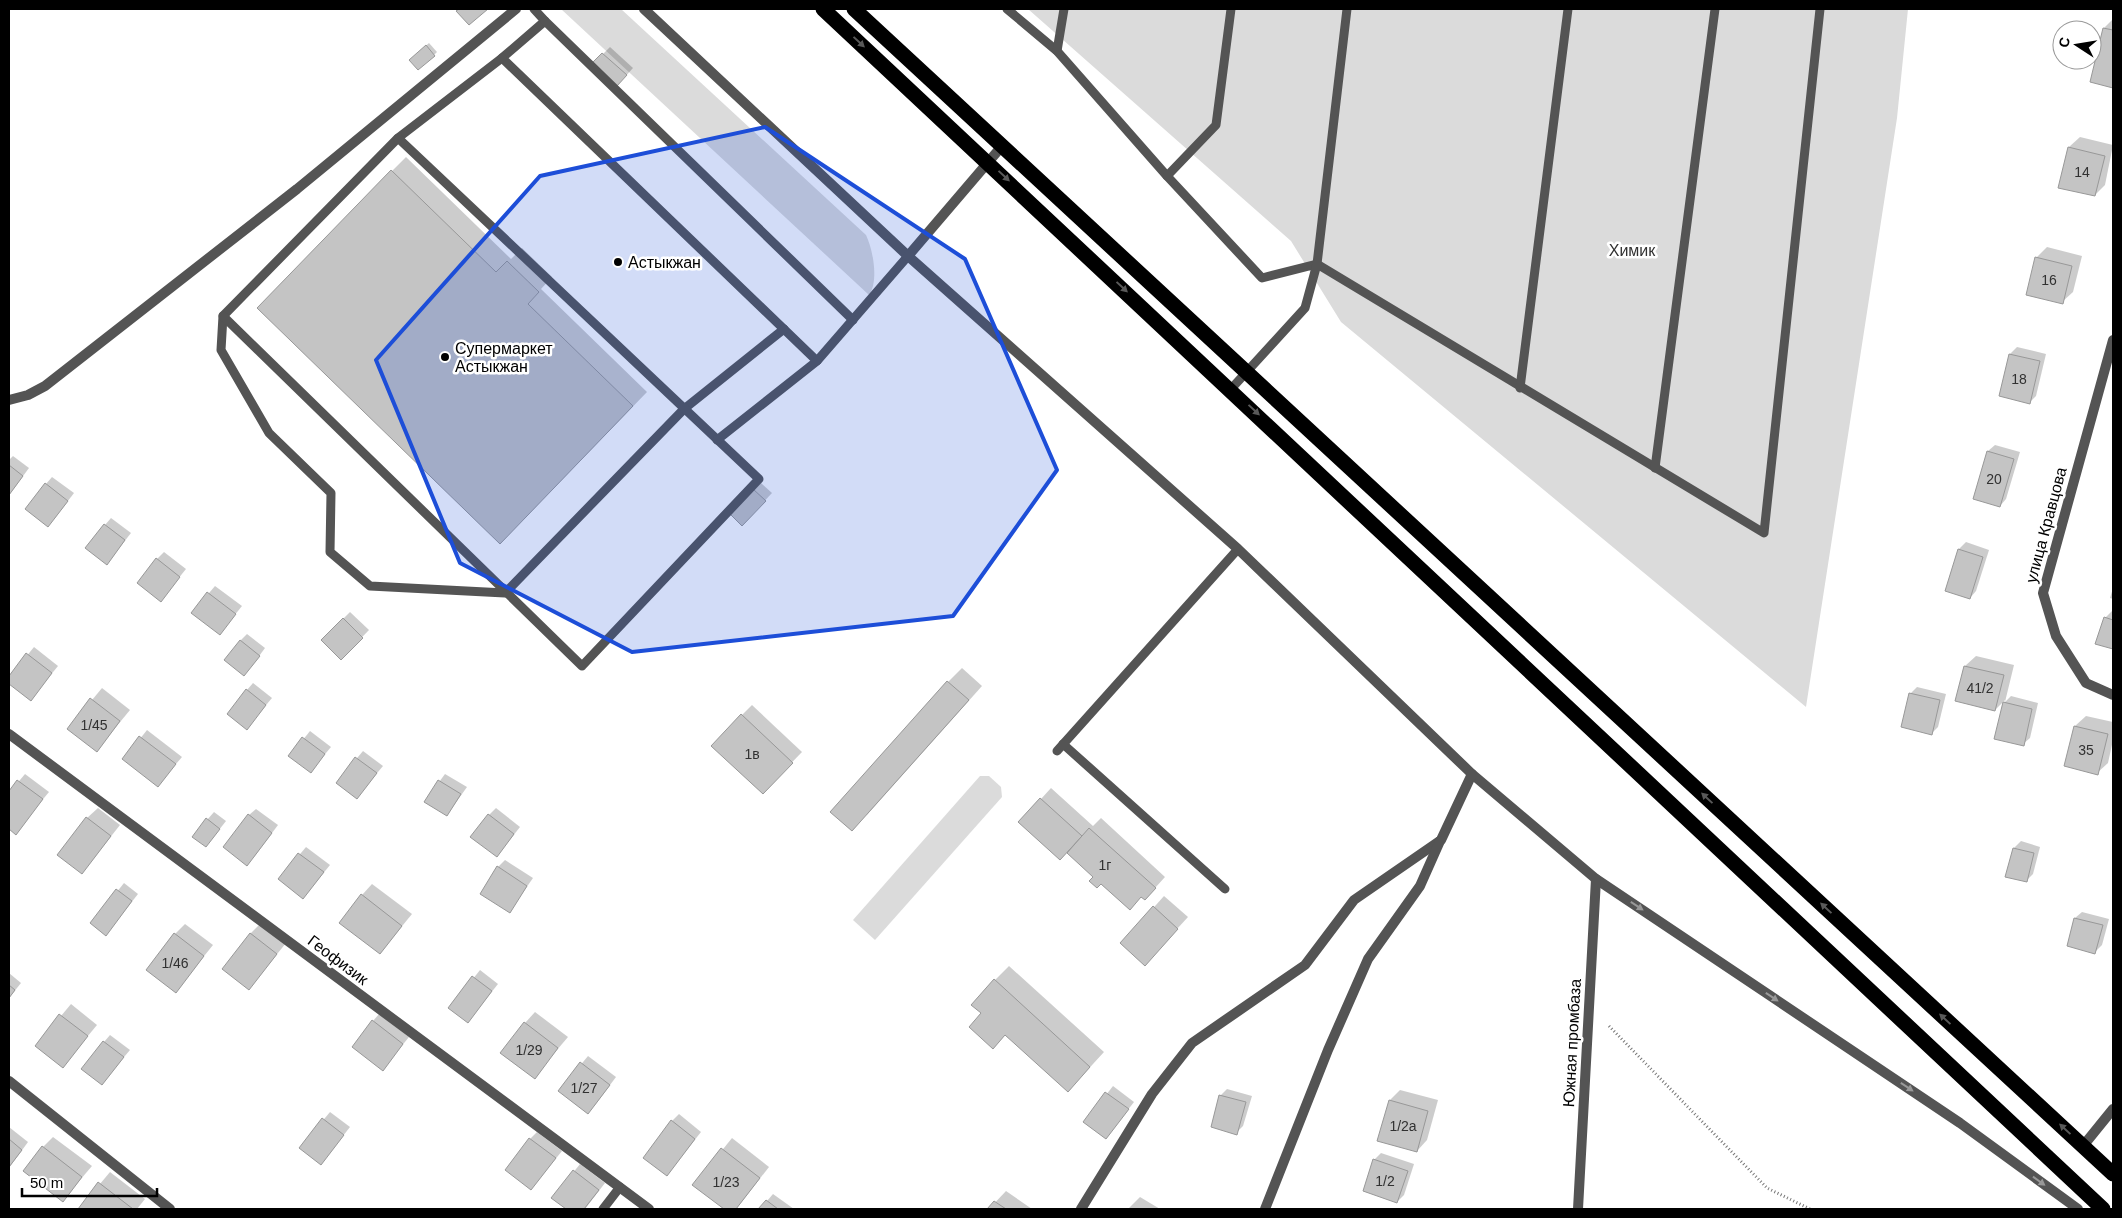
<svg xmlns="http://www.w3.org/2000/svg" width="2122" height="1218" font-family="Helvetica,sans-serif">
	<rect width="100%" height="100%" fill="#fff"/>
	<!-- green -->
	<g fill="#dbdbdb">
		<path d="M561 9H621L866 235C873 250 879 281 869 295Z"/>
		<polygon points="1028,9 1908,9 1897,118 1806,707 1341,322 1291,241"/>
		<polygon points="980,776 989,776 1001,787 1002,797 875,940 853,920"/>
	</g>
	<!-- shadow -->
	<g fill="#0003">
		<polygon points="2113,19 2113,87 2091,82 2104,28"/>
		<polygon points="429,43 437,52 434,55 413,57"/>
		<polygon points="610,47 633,68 624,78 594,63"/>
		<polygon points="2080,137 2113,145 2105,185 2095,195 2069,147"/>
		<polygon points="406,157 511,259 522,248 552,277 541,289 647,392 514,529 392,171"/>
		<polygon points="2047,247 2082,256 2073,292 2062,302 2036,258"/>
		<polygon points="2017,347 2046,354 2036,396 2029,403 2000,396 2010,354"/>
		<polygon points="1995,445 2020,452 2006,499 2000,506 1974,498 1988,451"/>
		<polygon points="13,456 29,468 9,495 9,460"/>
		<polygon points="52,477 74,493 55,518 46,484"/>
		<polygon points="761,483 772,493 749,518 731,514"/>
		<polygon points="111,518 131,533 113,556 105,525"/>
		<polygon points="1966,542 1989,550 1976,591 1970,598 1946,590 1959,549"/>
		<polygon points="164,552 186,569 161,600 157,559"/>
		<polygon points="215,586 242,606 226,626 193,612"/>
		<polygon points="2113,588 2113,599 2110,598"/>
		<polygon points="2112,611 2113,612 2113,648 2097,643 2105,618"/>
		<polygon points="350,612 369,630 341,659 322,640"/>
		<polygon points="247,634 265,648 251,667 240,641"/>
		<polygon points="34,647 58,666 31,699 9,682 9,678"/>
		<polygon points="1976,656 2014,665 2005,702 2011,696 2038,703 2030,738 2023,744 1996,738 2005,700 1995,710 1965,666"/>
		<polygon points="962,668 982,686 866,816 948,682"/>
		<polygon points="253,683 272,698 247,728 247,690"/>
		<polygon points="1917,687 1946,694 1938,727 1932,733 1911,693"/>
		<polygon points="102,688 130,710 97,750 68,729"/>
		<polygon points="752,705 802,752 773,782 742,715"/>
		<polygon points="2086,716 2113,722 2113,740 2108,763 2097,773 2075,726"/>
		<polygon points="147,730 182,757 158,785 124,759"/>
		<polygon points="310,731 331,747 311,771 290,756"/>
		<polygon points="363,751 383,766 357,797 337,782"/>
		<polygon points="25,774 49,792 15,833 9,828 9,793"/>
		<polygon points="445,774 467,787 447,815 425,801"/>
		<polygon points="1051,788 1093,826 1101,818 1165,877 1155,888 1095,877 1067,852 1041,799"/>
		<polygon points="98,808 120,825 82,873 87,818"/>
		<polygon points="496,808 520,827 497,856 489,815"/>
		<polygon points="256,809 278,825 254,857 249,815"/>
		<polygon points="214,812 226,821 212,839 193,836"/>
		<polygon points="2021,841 2040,847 2033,874 2026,881 2014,848"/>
		<polygon points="306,847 330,865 303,898 279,879"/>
		<polygon points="505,860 533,878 510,911 498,867"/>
		<polygon points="124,883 138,894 112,927 92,923"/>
		<polygon points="372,884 412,914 380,953 362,895"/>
		<polygon points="1164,896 1188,917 1155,953 1122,943"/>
		<polygon points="2082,912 2109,919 2102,945 2095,952 2075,918"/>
		<polygon points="261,923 286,943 249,989 250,934"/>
		<polygon points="185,924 213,945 176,991 175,934"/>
		<polygon points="1009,966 1104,1052 1082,1076 1006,1034 993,1047 982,1013 995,980"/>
		<polygon points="480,970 498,984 474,1014 450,1008"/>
		<polygon points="9,973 21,983 9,998"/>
		<polygon points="71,1004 97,1025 63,1066 36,1046"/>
		<polygon points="535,1012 568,1037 534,1077 525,1023"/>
		<polygon points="379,1014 409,1037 383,1069 373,1021"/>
		<polygon points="110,1035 130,1050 102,1083 104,1042"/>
		<polygon points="588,1056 616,1077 595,1105 560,1090"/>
		<polygon points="1113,1086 1134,1102 1106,1138 1085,1122"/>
		<polygon points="1227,1089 1252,1096 1243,1126 1236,1133 1220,1096"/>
		<polygon points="1400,1090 1438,1100 1427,1140 1417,1151 1379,1140 1390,1100"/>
		<polygon points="330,1112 350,1127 321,1164 300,1148"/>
		<polygon points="679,1114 701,1132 667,1175 672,1121"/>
		<polygon points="9,1127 28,1142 9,1168"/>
		<polygon points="537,1132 562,1151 531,1189 530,1139"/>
		<polygon points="53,1137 92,1166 63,1200 43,1147"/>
		<polygon points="732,1138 769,1167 736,1209 726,1209 694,1185"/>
		<polygon points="1381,1153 1414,1164 1404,1195 1397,1202 1374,1160"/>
		<polygon points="580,1164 605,1183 585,1209 568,1209 553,1198"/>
		<polygon points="110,1172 145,1199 137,1209 79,1209"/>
		<polygon points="1006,1191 1032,1209 989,1209"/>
		<polygon points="773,1194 794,1209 760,1209"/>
		<polygon points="1140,1197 1160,1209 1128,1209"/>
	</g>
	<!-- building -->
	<g fill="#c4c4c4" stroke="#989898">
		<polygon points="459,9 488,9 469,25 456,11"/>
		<polygon points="2103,28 2113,30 2113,88 2090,82"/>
		<polygon points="426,45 435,56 418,70 409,60"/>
		<polygon points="602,53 627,75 617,86 592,63"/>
		<polygon points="2068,147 2105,156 2095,196 2058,188"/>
		<polygon points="391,170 496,272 507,261 539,292 528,304 633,406 500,544 257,308"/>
		<polygon points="2035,257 2072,266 2063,304 2026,295"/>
		<polygon points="2009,354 2040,361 2030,404 1999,396"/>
		<polygon points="1987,451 2014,459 2000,507 1973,499"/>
		<polygon points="9,465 23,476 9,495"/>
		<polygon points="45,483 68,501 48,527 25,509"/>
		<polygon points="753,489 766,501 742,526 730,514"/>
		<polygon points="104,524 125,540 107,565 85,548"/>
		<polygon points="1958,549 1983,557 1970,599 1945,591"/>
		<polygon points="156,558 180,577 161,602 137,583"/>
		<polygon points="207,592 236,614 220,635 191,613"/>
		<polygon points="2104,617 2113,620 2113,649 2095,644"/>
		<polygon points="343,618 363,638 341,660 321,640"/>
		<polygon points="240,640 260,656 244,676 224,660"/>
		<polygon points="26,653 52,673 31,701 9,684 9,676"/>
		<polygon points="1964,666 2004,675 1995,711 1955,701"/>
		<polygon points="947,681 969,700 852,831 830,812"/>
		<polygon points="246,689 266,705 247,730 227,714"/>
		<polygon points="1909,693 1940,700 1932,735 1901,727"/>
		<polygon points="90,698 120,721 97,752 67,729"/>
		<polygon points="2003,702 2032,709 2024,746 1994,739"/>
		<polygon points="741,714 793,763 763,794 711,746"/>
		<polygon points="2074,726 2108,734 2098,775 2064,766"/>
		<polygon points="139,736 176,764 158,787 122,759"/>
		<polygon points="302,737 325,754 311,773 288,756"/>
		<polygon points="355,757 377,773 357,799 336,783"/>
		<polygon points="17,780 43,799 16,835 9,829 9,791"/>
		<polygon points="438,780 461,794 447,816 424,802"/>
		<polygon points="1040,798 1082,836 1060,860 1018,822"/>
		<polygon points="248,814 272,833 247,866 223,847"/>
		<polygon points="488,814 514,834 497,857 470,837"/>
		<polygon points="86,817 111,836 82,874 57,855"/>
		<polygon points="206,818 220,829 206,847 192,837"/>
		<polygon points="1089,828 1156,888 1145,900 1141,897 1130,910 1101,884 1097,888 1089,881 1093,877 1067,853"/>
		<polygon points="2013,848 2034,853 2027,882 2005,877"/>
		<polygon points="298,853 324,872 303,899 278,879"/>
		<polygon points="497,866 527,886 510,913 480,894"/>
		<polygon points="116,889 132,901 106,936 90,923"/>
		<polygon points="361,894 402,926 380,954 339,923"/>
		<polygon points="1153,906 1178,929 1145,966 1120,943"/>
		<polygon points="2074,918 2103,925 2095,954 2067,946"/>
		<polygon points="174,933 204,956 176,993 146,970"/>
		<polygon points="250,933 277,954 249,990 222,969"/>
		<polygon points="472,976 492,991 468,1023 448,1008"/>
		<polygon points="994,979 1090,1067 1068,1092 1005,1035 993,1049 969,1027 981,1013 971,1005"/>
		<polygon points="9,985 15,990 9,998"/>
		<polygon points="59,1014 88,1036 63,1068 35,1046"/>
		<polygon points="372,1020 403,1044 383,1071 352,1047"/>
		<polygon points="524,1022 558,1048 535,1079 500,1053"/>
		<polygon points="103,1041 124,1057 102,1085 81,1069"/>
		<polygon points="580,1062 610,1085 588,1114 558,1091"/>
		<polygon points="1105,1092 1129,1109 1106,1139 1083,1122"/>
		<polygon points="1219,1095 1246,1102 1237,1135 1211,1127"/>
		<polygon points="1389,1100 1428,1111 1417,1152 1377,1141"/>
		<polygon points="322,1118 344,1135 321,1165 299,1148"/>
		<polygon points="671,1120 695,1139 667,1176 643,1158"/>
		<polygon points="529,1138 556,1158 531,1190 505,1170"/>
		<polygon points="9,1139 22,1150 9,1167"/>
		<polygon points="42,1146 82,1177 63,1202 23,1171"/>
		<polygon points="721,1148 760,1178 736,1209 724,1209 692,1185"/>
		<polygon points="1373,1159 1408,1171 1397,1203 1363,1191"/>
		<polygon points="573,1170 599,1190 584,1209 566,1209 551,1198"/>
		<polygon points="98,1182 133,1209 78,1209"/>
		<polygon points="766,1200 778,1209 758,1209"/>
		<polygon points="994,1201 1006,1209 987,1209"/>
	</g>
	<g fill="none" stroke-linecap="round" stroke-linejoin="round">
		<!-- path -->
		<polyline stroke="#767676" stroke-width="3" stroke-dasharray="1 2.5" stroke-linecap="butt" points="1609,1026 1767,1188 1810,1209"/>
		<!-- lane -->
		<g stroke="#545454" stroke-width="9">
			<polyline points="534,9 545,21 502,58 817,361 908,256"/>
			<polyline points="1007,9 1057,51 1167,176 1262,278 1317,264 1764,533 1820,9"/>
			<polyline points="545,21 853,320"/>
			<polyline points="1057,51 1064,9"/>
			<polyline points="502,58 398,138 223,316 221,350 269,433 331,493 330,552 370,586 505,593 684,409 784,329"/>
			<polyline points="1167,176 1216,125 1231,9"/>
			<polyline points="223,316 582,666 759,479 398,138"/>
			<polyline points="1520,388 1568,9"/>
			<polyline points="1231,389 1305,308 1317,264 1347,9"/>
			<polyline points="717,440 817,361"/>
			<polyline points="1655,468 1715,9"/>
			<polyline points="1063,744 1225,889"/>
			<polyline points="1057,751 1238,549"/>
			<polyline points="603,1209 620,1187"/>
		</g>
		<!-- street -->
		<g stroke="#545454" stroke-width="10">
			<polyline points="644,9 908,256 1238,549 1472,774 1596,879 1960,1123 2078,1209"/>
			<polyline points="908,256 1002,146"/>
			<polyline points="2113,340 2043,593 2056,636 2086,683 2113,695"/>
			<polyline points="9,400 28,395 45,386 297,189 516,9"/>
			<polyline points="9,734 649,1209"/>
			<polyline points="9,1081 170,1209"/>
			<polyline points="2083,1146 2113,1109"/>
			<polyline points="1081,1209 1152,1094 1192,1043 1305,965 1354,900 1441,840 1472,774"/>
			<polyline points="1265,1209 1328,1050 1368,959 1420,886 1440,841"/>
			<polyline points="1578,1209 1596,879"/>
		</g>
		<!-- highway -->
		<g stroke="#000" stroke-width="15">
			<polyline points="823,9 2103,1209"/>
			<polyline points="854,9 2113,1174"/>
		</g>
	</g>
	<!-- one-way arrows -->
	<defs><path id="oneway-solid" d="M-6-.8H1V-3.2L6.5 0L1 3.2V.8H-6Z" transform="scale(1.25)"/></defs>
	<g fill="#595959">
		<use href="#oneway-solid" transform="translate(859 42) rotate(43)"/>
		<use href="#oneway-solid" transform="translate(1004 176) rotate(43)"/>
		<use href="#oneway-solid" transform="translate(1122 287) rotate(43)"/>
		<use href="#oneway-solid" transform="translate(1254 410) rotate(43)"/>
		<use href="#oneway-solid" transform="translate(1707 798) rotate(-137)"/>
		<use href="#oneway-solid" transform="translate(1826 908) rotate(-137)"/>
		<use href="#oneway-solid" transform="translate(1945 1019) rotate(-137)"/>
		<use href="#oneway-solid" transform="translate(2065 1129) rotate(-137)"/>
	</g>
	<g fill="#989898">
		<use href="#oneway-solid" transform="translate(1637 906) rotate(34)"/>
		<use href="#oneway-solid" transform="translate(1772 997) rotate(34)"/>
		<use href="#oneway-solid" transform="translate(1907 1087) rotate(34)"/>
		<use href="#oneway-solid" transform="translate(2039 1181) rotate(36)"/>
	</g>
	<!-- marked area -->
	<path fill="#1d4ed8" fill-opacity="0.2" stroke="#1d4ed8" stroke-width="4" stroke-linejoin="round" d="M765 127 965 259 1057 470 953 616 632 652 460 563 376 360 540 176Z"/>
	<!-- markers -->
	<g fill="#000" stroke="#fff" stroke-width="2">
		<circle cx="618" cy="262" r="5"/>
		<circle cx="445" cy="357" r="5"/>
	</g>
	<g text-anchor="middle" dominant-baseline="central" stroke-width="5" stroke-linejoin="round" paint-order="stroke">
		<!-- number labels -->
		<g font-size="14" fill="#313131">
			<text x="2082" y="172">14</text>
			<text x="2049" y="280">16</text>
			<text x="2019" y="379">18</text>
			<text x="1994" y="479">20</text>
			<text x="1980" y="688">41/2</text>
			<text x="94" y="725">1/45</text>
			<text x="2086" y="750">35</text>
			<text x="752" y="754">1в</text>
			<text x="1105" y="865">1г</text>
			<text x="175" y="963">1/46</text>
			<text x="529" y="1050">1/29</text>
			<text x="584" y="1088">1/27</text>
			<text x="1403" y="1126">1/2а</text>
			<text x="1385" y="1181">1/2</text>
			<text x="726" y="1182">1/23</text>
		</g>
		<!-- park labels -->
		<g font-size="16" fill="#323232" stroke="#fff">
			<text x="1632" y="250">Химик</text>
		</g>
		<!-- poi labels -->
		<g font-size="16" fill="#000" stroke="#fff" text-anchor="start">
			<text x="628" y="262">Астыкжан</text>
			<text x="455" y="348">Супермаркет<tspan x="455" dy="18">Астыкжан</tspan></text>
		</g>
		<!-- street labels -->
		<g font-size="16" fill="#000" stroke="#fff">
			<text transform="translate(2046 525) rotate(-75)">улица Кравцова</text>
			<text transform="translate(338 960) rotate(37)">Геофизик</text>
			<text transform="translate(1572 1043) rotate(-87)">Южная промбаза</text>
		</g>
	</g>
	<!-- border -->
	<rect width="2122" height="1218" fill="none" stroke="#000000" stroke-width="20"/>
	<!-- north arrow -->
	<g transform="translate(2077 45) rotate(282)"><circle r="24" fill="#ffffff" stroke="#999999"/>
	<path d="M0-4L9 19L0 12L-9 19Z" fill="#000000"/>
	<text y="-8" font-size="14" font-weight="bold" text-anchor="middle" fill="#000000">С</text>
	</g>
	<!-- scale -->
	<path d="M22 1188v8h135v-8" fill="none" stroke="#000000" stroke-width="2.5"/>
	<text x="30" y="1188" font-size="15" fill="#000000" stroke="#ffffff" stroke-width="4" paint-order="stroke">50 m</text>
</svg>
